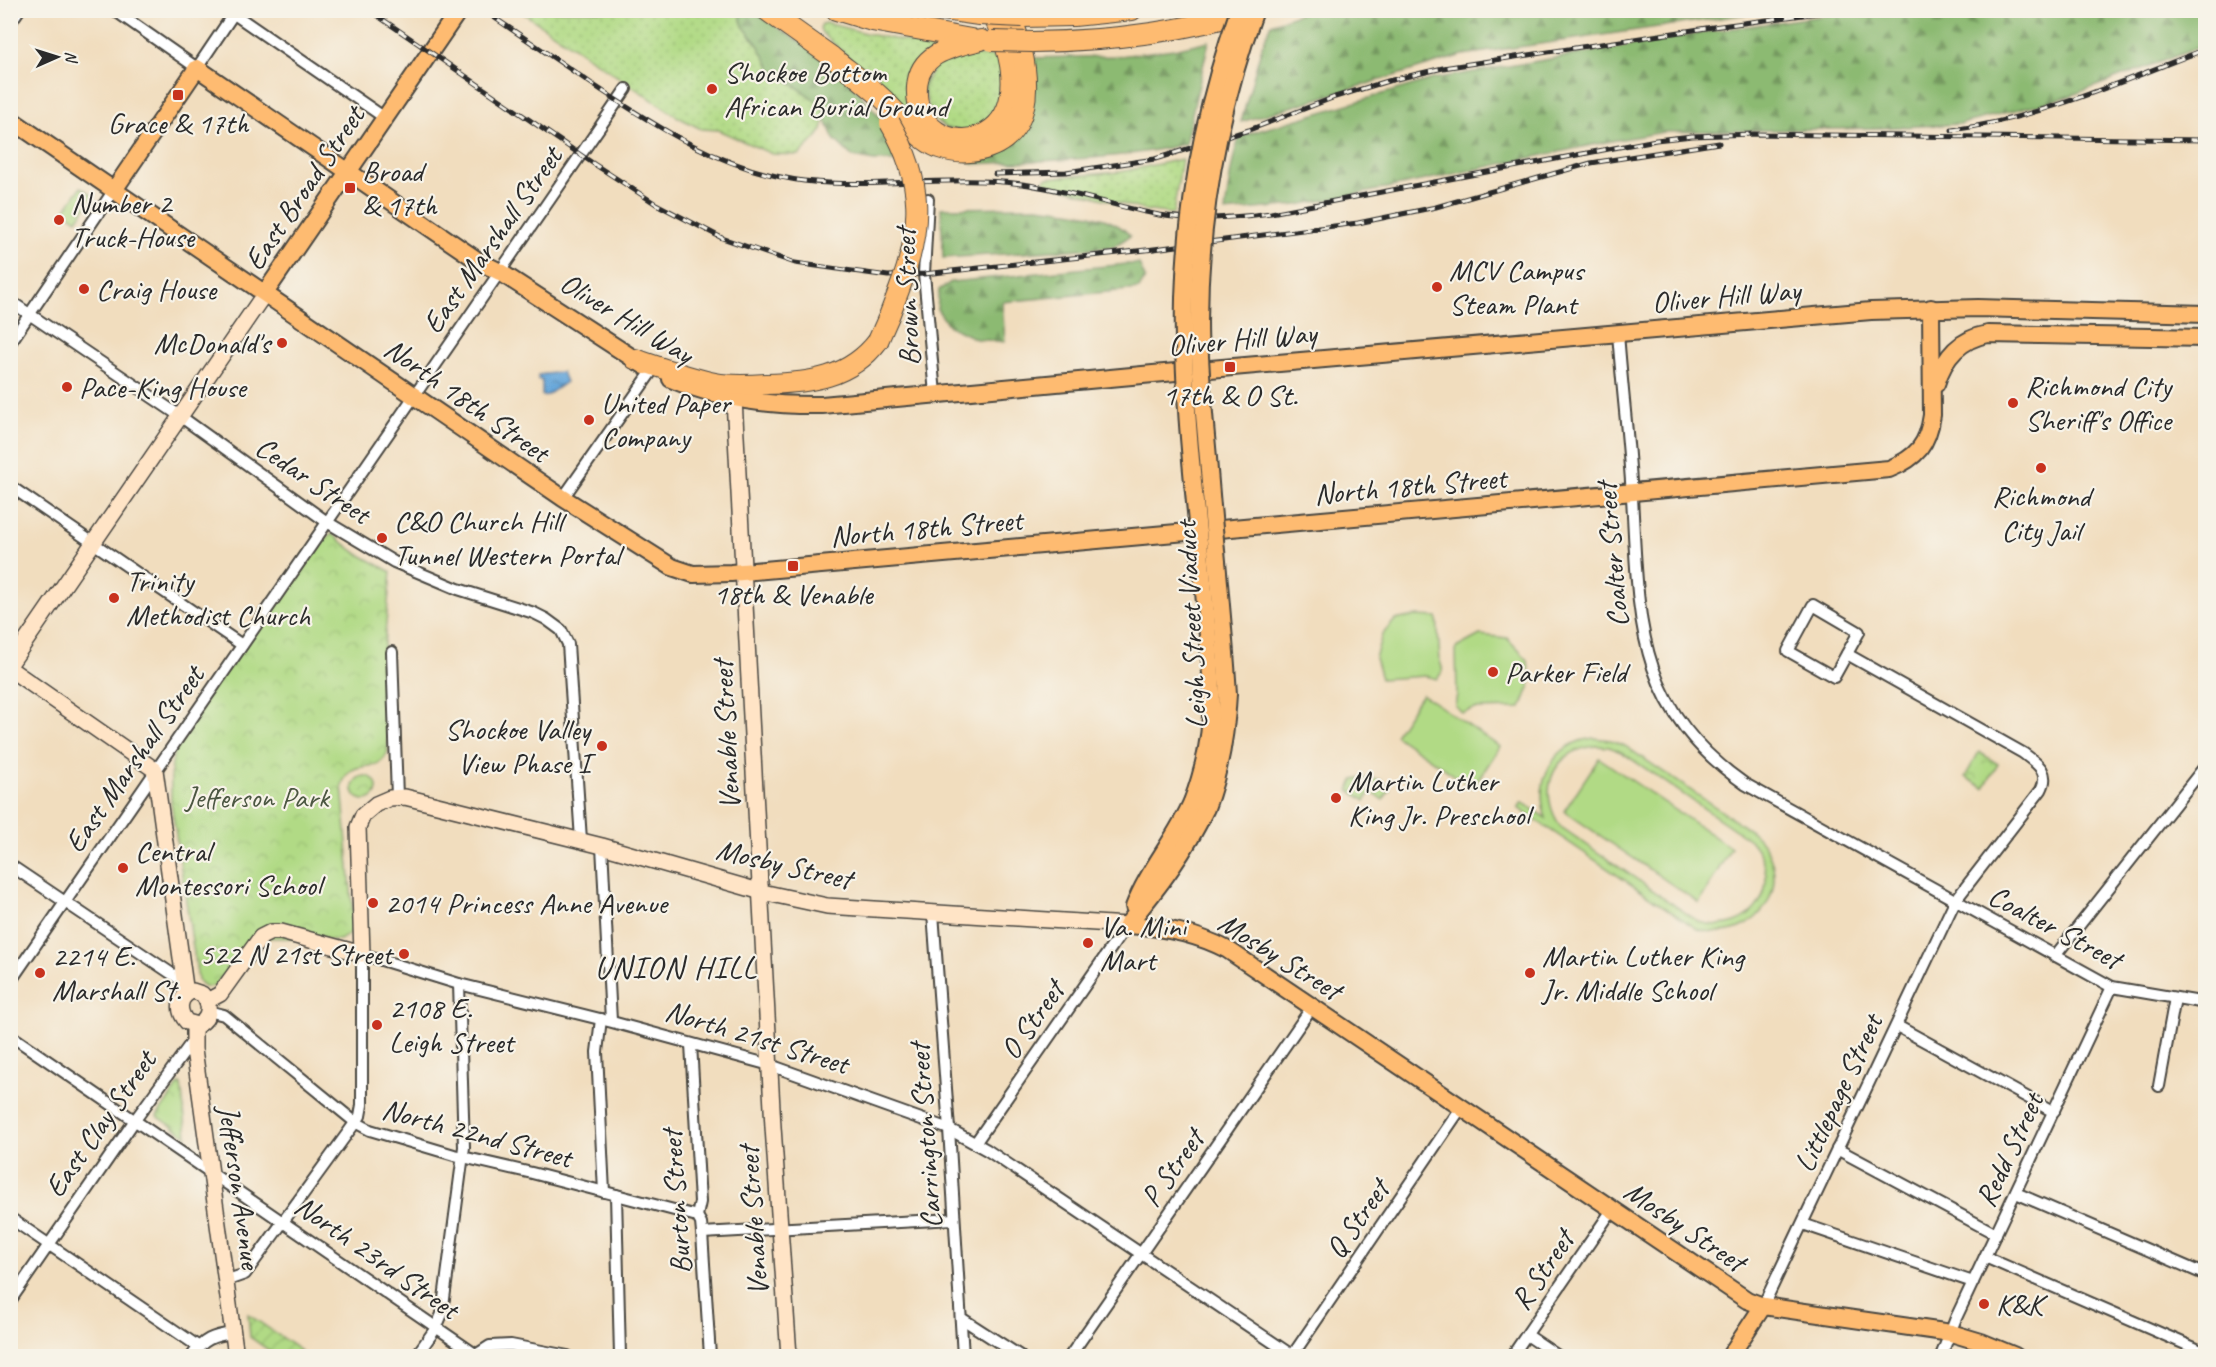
<svg xmlns="http://www.w3.org/2000/svg" width="2216" height="1367" font-family="Caveat,sans-serif">
	<defs>
		<pattern id="grass-dots" width="8" height="8" patternUnits="userSpaceOnUse" patternTransform="scale(1.5)"><rect width="8" height="8" fill="#b1da85"/><path d="M2 2h.1M6 6h.1" fill="none" stroke="#98bb73" stroke-width="1.8" stroke-linecap="round"/></pattern>
		<pattern id="forest-firs" width="22" height="20" patternUnits="userSpaceOnUse" patternTransform="scale(1.5)"><rect width="22" height="20" fill="#8cba72"/><path d="M5 1l3.5 6h-7zM16 11l3.5 6h-7z" fill="#73975e"/></pattern>
		<pattern id="park-crowns" width="20" height="18" patternUnits="userSpaceOnUse" patternTransform="scale(1.5)"><rect width="20" height="18" fill="#b1da85"/><path d="M2 6a3 3 0 1 1 6 0M12 15a3 3 0 1 1 6 0" fill="none" stroke="#98bb73"/></pattern>
		<pattern id="garden-furrows" width="10" height="10" patternUnits="userSpaceOnUse" patternTransform="scale(1.5)"><rect width="10" height="10" fill="#b1da85"/><path d="M-1 1l2-2M0 10L10 0M9 11l2-2" fill="none" stroke="#98bb73"/></pattern>
		<pattern id="water-ripples" width="26" height="14" patternUnits="userSpaceOnUse" patternTransform="scale(1.5)"><rect width="26" height="14" fill="#67a7da"/><path d="M2 4q2-2 4 0t4 0M15 11q2-2 4 0t4 0" fill="none" stroke="#5588b1"/></pattern>
	</defs>
	<rect width="100%" height="100%" fill="#f7f3e8"/>
	<filter id="ink" filterUnits="userSpaceOnUse"><feTurbulence type="fractalNoise" baseFrequency=".0167" numOctaves="2"/><feDisplacementMap in="SourceGraphic" scale="12" xChannelSelector="R" yChannelSelector="G"/><feConvolveMatrix kernelMatrix="1 2 1 2 8 2 1 2 1" color-interpolation-filters="sRGB"/></filter>
	<filter id="wash" filterUnits="userSpaceOnUse"><feTurbulence type="fractalNoise" baseFrequency=".008" numOctaves="4" result="noise"/><feDisplacementMap in="SourceGraphic" scale="24" xChannelSelector="R" yChannelSelector="G"/><feGaussianBlur stdDeviation="1.35" result="paint"/><feColorMatrix in="noise" values="0 0 0 0 0 0 0 0 0 0 0 0 0 0 0 0 0 1.4 0 .05"/><feComposite in="paint" operator="in"/></filter>
	<g filter="url(#wash)">
		<rect width="100%" height="100%" fill="#f1ddbe"/>
		<!-- grass -->
		<g fill="url(#grass-dots)" stroke="#6e8258" stroke-width="1.5">
			<path d="M520 11H739L743 26 758 45 771 68 823 106C828 133 817 136 799 155L772 154 718 130 701 129 678 117Z"/>
			<polygon points="826,23 873,35 936,47 913,117 822,33 820,28 822,24"/>
			<polygon points="960,54 1002,57 1003,101 988,124 967,131 946,128 932,117 923,88 936,64"/>
			<polygon points="1182,159 1173,214 1144,210 1042,182 1046,178 1121,172"/>
		</g>
		<!-- forest -->
		<g fill="url(#forest-firs)" stroke="#5c724e" stroke-width="1.5">
			<path d="M1865 10 2205 11V45L2067 97 1961 124 1880 128 1664 132 1611 141 1348 196 1297 205 1225 212C1227 197 1233 146 1241 136L1433 79 1720 30Z"/>
			<polygon points="739,11 752,11 808,47 846,78 884,122 904,161 874,161 853,157 834,139 826,121 823,106 771,68 758,45 743,26"/>
			<polygon points="1306,11 1306,10 1769,11 1463,55 1241,122 1262,46 1271,24"/>
			<path d="M1209 41 1185 144C1116 161 1044 160 973 164L965 159 1031 58 1120 56 1174 49Z"/>
			<path d="M1037 207C1063 210 1114 214 1130 236L1113 247 943 258 941 208Z"/>
			<polygon points="1127,264 1139,264 1145,278 1139,289 1002,302 1005,342 976,339 949,326 937,309 939,290 951,282"/>
		</g>
		<!-- park -->
		<g fill="url(#park-crowns)" stroke="#6e8258" stroke-width="1.5">
			<polygon points="81,187 94,196 77,220 64,211"/>
			<path d="M332 534 355 552 391 572 384 644 388 751C379 778 351 754 342 785L354 926 352 932 340 940 252 937 215 986C207 987 203 988 198 980L171 802V772L175 742 305 554Z"/>
			<polygon points="1979,752 1998,764 1984,788 1965,777"/>
			<circle cx="365" cy="788" r="12"/>
			<polygon points="1359,778 1381,780 1390,789 1383,800 1371,792 1365,801 1349,790 1354,779"/>
			<polygon points="179,1084 181,1084 187,1136 157,1116"/>
		</g>
		<!-- garden -->
		<polygon fill="url(#garden-furrows)" stroke="#6e8258" stroke-width="1.5" points="248,1314 301,1351 298,1356 287,1356 283,1354 281,1356 277,1356 250,1337"/>
		<!-- pitch -->
		<g fill="#b1da85" stroke="#6e8258" stroke-width="1.5" fill-rule="evenodd">
			<polygon points="1415,616 1437,617 1440,661 1443,671 1437,679 1425,676 1381,679 1375,658 1382,635 1395,620"/>
			<polygon points="1480,635 1507,638 1528,660 1530,685 1521,708 1475,709 1462,713 1455,706 1457,694 1456,648"/>
			<polygon points="1422,694 1500,747 1473,788 1395,735"/>
			<path d="M1594 738 1611 740 1625 746 1751 831C1802 874 1761 948 1697 929L1518 808 1522 802 1546 818C1533 782 1553 742 1594 738ZM1596 746 1609 747 1621 752 1750 840C1788 883 1753 938 1699 922L1561 827C1536 792 1552 750 1596 746Z"/>
			<polygon points="1599,758 1731,848 1699,903 1564,811"/>
		</g>
		<!-- water -->
		<polygon fill="url(#water-ripples)" stroke="#496982" stroke-width="1.5" points="562,372 566,382 546,396 542,396 542,380 538,380 538,375"/>
	</g>
	<g filter="url(#ink)">
		<g fill="none" stroke-linecap="round" stroke-linejoin="round">
			<defs>
				<g id="street">
					<polyline points="114,10 197,68 236,10"/>
					<polyline points="234,14 385,118"/>
					<polyline points="10,23 19,10"/>
					<polyline points="928,199 924,274 935,394"/>
					<polyline points="10,301 180,416 327,522 394,562 458,589 534,613 546,619 561,630 568,644 581,840"/>
					<path d="M1618 333C1622 388 1629 442 1632 497 1639 618 1634 706 1745 784L2112 987 2206 1003"/>
					<polyline points="10,343 114,190"/>
					<polyline points="10,486 242,645"/>
					<polyline points="563,498 652,371"/>
					<polygon points="1813,605 1859,632 1834,677 1788,651"/>
					<polyline points="392,652 397,797"/>
					<polyline points="602,846 611,1021"/>
					<polyline points="10,865 184,982"/>
					<polyline points="933,913 949,1129 963,1356"/>
					<polyline points="2055,956 2206,765"/>
					<polyline points="10,982 626,89"/>
					<polyline points="208,1011 224,1015 355,1122 370,1130 454,1155 532,1173 697,1216"/>
					<polyline points="601,1019 597,1052 604,1192"/>
					<polyline points="1897,1026 2054,1112"/>
					<polyline points="10,1035 478,1356"/>
					<polyline points="691,1044 700,1202 697,1216 701,1223 702,1233 710,1356"/>
					<polyline points="2159,1086 2175,998"/>
					<polyline points="976,1142 1127,925"/>
					<polyline points="1837,1149 1996,1234"/>
					<polyline points="2016,1193 2206,1275"/>
					<polyline points="616,1195 620,1356"/>
					<polyline points="10,1218 199,1347"/>
					<polyline points="1803,1224 1973,1282"/>
					<polyline points="702,1233 954,1219"/>
					<polyline points="1985,1257 2206,1353"/>
					<polyline points="225,1281 245,1274 360,1116 362,1105 362,954 459,984 612,1022 770,1065 949,1129 987,1150 1293,1356"/>
					<polyline points="10,1301 135,1120 194,1039"/>
					<path d="M1763 1306 1955 901 2041 790C2051 771 2036 763 2023 753L1847 654"/>
					<polyline points="961,1318 1020,1356"/>
					<polyline points="1527,1335 1558,1356"/>
					<polyline points="476,1355 490,1346 511,1345 568,1356"/>
					<path d="M192 1356C203 1339 213 1336 232 1333"/>
					<polyline points="416,1356 436,1328 442,1314 464,1147 459,984"/>
					<polyline points="1070,1356 1312,1007"/>
					<polyline points="1292,1356 1461,1108"/>
					<polyline points="1512,1356 1612,1210"/>
					<polyline points="1941,1356 1956,1318 2112,987"/>
				</g>
				<g id="secondary">
					<polyline points="734,399 773,1127 789,1356"/>
					<polyline points="10,664 265,293"/>
					<polyline points="10,669 155,770 186,994"/>
					<path d="M193 991 202 994C211 1004 211 1018 198 1025L187 1022C177 1011 178 996 193 991Z"/>
					<polyline points="207,1001 220,994 261,937 271,932 281,932 362,954 358,827 363,815 376,804 390,798 405,797 602,846 762,892 827,906 1127,925"/>
					<polyline points="194,1025 194,1049 236,1356"/>
				</g>
				<g id="primary">
					<path d="M10 119 563 498 672 567 693 574 731 573 1889 469C1917 458 1928 444 1932 415L1931 308"/>
					<polyline points="114,190 197,68 480,262 500,272 645,366"/>
					<polyline points="265,293 459,10"/>
					<path d="M671 379C719 399 770 406 822 405L1153 374 1871 311 1978 308 2206 314"/>
					<path d="M1936 384C1944 357 1960 339 1988 334L2206 338"/>
					<path d="M1134 907C1148 870 1176 839 1192 802"/>
					<path d="M1127 925C1163 927 1196 933 1228 950L1747 1300 1763 1306 1951 1333 1981 1342 2015 1356"/>
					<path d="M1127 925C1158 888 1186 851 1206 808"/>
					<polyline points="1730,1356 1763,1306"/>
				</g>
				<g id="highway">
					<polyline points="766,10 832,57 846,69"/>
					<polyline points="836,10 872,21 971,39"/>
					<polyline points="944,10 979,15"/>
					<polyline points="1022,17 1074,16 1132,10"/>
					<path d="M981 40C953 47 919 52 917 87 912 172 1067 157 990 10"/>
					<path d="M1033 42C1107 41 1181 33 1252 10"/>
					<path d="M838 62C852 73 867 84 881 97 899 113 916 139 939 148 956 154 972 154 988 148 1045 128 1026 51 1008 10"/>
					<path d="M635 359C662 368 687 377 715 383 731 386 750 385 766 384 810 383 850 378 878 341"/>
				</g>
			</defs>
			<!-- street casing -->
			<use href="#street" stroke="#494641" stroke-width="14"/>
			<!-- secondary casing -->
			<use href="#secondary" stroke="#494641" stroke-width="18"/>
			<!-- primary casing -->
			<use href="#primary" stroke="#494641" stroke-width="20"/>
			<!-- highway casing -->
			<use href="#highway" stroke="#494641" stroke-width="22"/>
			<!-- street -->
			<use href="#street" stroke="#fff" stroke-width="10"/>
			<!-- secondary -->
			<use href="#secondary" stroke="#ffe4c6" stroke-width="15"/>
			<!-- primary -->
			<use href="#primary" stroke="#febb71" stroke-width="16"/>
			<!-- highway -->
			<use href="#highway" stroke="#febb71" stroke-width="20"/>
			<defs>
				<g id="rail">
					<polyline points="369,10 594,164 656,204 722,238 795,263 888,276 924,274 1146,250 1358,223 1436,207 1591,163 1719,143"/>
					<path d="M483 10C520 35 556 59 592 84 658 128 724 171 804 181 876 189 950 175 1022 184 1068 190 1113 206 1159 215 1196 221 1234 218 1271 213L1656 140 1692 136 1754 134 2206 140"/>
					<path d="M1952 130C2041 118 2122 81 2206 49"/>
					<polyline points="995,174 1066,172 1155,159 1249,130 1335,97 1388,81 1443,68 1713,27 1841,10"/>
				</g>
			</defs>
			<!-- rail casing -->
			<use href="#rail" stroke="#2b2b2b" stroke-width="5"/>
			<!-- rail -->
			<use href="#rail" stroke="#f7f3e8" stroke-width="3" stroke-dasharray="9" stroke-linecap="butt"/>
			<defs>
				<g id="primary-bridge">
					<path d="M1192 802C1206 766 1212 730 1212 692 1205 561 1181 430 1184 298 1187 201 1206 102 1239 10"/>
					<path d="M1206 808C1220 771 1226 734 1228 694 1223 615 1214 537 1208 458 1204 413 1199 368 1199 322 1199 216 1219 110 1255 10"/>
				</g>
				<g id="highway-bridge">
					<polyline points="979,15 1022,17"/>
					<polyline points="992,41 1033,42"/>
					<path d="M878 341C886 324 893 307 899 290 923 228 924 181 890 123"/>
				</g>
			</defs>
			<!-- primary-bridge casing -->
			<use href="#primary-bridge" stroke="#494641" stroke-width="20" stroke-linecap="butt"/>
			<!-- highway-bridge casing -->
			<use href="#highway-bridge" stroke="#494641" stroke-width="22" stroke-linecap="butt"/>
			<!-- primary-bridge -->
			<use href="#primary-bridge" stroke="#febb71" stroke-width="16"/>
			<!-- highway-bridge -->
			<use href="#highway-bridge" stroke="#febb71" stroke-width="20"/>
		</g>
	</g>
	<!-- markers -->
	<g fill="#c8321e" stroke="#f7f3e8" stroke-width="2">
		<circle cx="712" cy="89" r="6"/>
		<rect x="172" y="89" width="12" height="12" rx="3"/>
		<rect x="344" y="182" width="12" height="12" rx="3"/>
		<circle cx="59" cy="220" r="6"/>
		<circle cx="1437" cy="287" r="6"/>
		<circle cx="84" cy="289" r="6"/>
		<circle cx="282" cy="343" r="6"/>
		<rect x="1224" y="361" width="12" height="12" rx="3"/>
		<circle cx="67" cy="387" r="6"/>
		<circle cx="2013" cy="403" r="6"/>
		<circle cx="589" cy="420" r="6"/>
		<circle cx="2041" cy="468" r="6"/>
		<circle cx="382" cy="538" r="6"/>
		<rect x="787" y="560" width="12" height="12" rx="3"/>
		<circle cx="114" cy="598" r="6"/>
		<circle cx="1493" cy="672" r="6"/>
		<circle cx="602" cy="746" r="6"/>
		<circle cx="1336" cy="798" r="6"/>
		<circle cx="123" cy="868" r="6"/>
		<circle cx="373" cy="903" r="6"/>
		<circle cx="1088" cy="943" r="6"/>
		<circle cx="404" cy="954" r="6"/>
		<circle cx="40" cy="973" r="6"/>
		<circle cx="1530" cy="973" r="6"/>
		<circle cx="377" cy="1025" r="6"/>
		<circle cx="1984" cy="1304" r="6"/>
	</g>
	<g text-anchor="middle" dominant-baseline="central" stroke-width="4.5" stroke-linejoin="round" paint-order="stroke">
		<!-- poi labels -->
		<g font-size="30" fill="#2b2b2b" stroke="#f7f3e8" text-anchor="start">
			<text x="724" y="72">Shockoe Bottom<tspan x="724" dy="34">African Burial Ground</tspan></text>
			<text x="178" y="123" text-anchor="middle">Grace &amp; 17th</text>
			<text x="362" y="171">Broad<tspan x="362" dy="34">&amp; 17th</tspan></text>
			<text x="71" y="203">Number 2<tspan x="71" dy="34">Truck-House</tspan></text>
			<text x="1449" y="270">MCV Campus<tspan x="1449" dy="34">Steam Plant</tspan></text>
			<text x="96" y="289">Craig House</text>
			<text x="270" y="343" text-anchor="end">McDonald's</text>
			<text x="2025" y="386">Richmond City<tspan x="2025" dy="34">Sheriff's Office</tspan></text>
			<text x="79" y="387">Pace-King House</text>
			<text x="1230" y="395" text-anchor="middle">17th &amp; O St.</text>
			<text x="601" y="403">United Paper<tspan x="601" dy="34">Company</tspan></text>
			<text x="2041" y="496" text-anchor="middle">Richmond<tspan x="2041" dy="34">City Jail</tspan></text>
			<text x="394" y="521">C&amp;O Church Hill<tspan x="394" dy="34">Tunnel Western Portal</tspan></text>
			<text x="126" y="581">Trinity<tspan x="126" dy="34">Methodist Church</tspan></text>
			<text x="793" y="594" text-anchor="middle">18th &amp; Venable</text>
			<text x="1505" y="672">Parker Field</text>
			<text x="590" y="729" text-anchor="end">Shockoe Valley<tspan x="590" dy="34">View Phase I</tspan></text>
			<text x="1348" y="781">Martin Luther<tspan x="1348" dy="34">King Jr. Preschool</tspan></text>
			<text x="135" y="851">Central<tspan x="135" dy="34">Montessori School</tspan></text>
			<text x="385" y="903">2014 Princess Anne Avenue</text>
			<text x="1100" y="926">Va. Mini<tspan x="1100" dy="34">Mart</tspan></text>
			<text x="392" y="954" text-anchor="end">522 N 21st Street</text>
			<text x="52" y="956">2214 E.<tspan x="52" dy="34">Marshall St.</tspan></text>
			<text x="1542" y="956">Martin Luther King<tspan x="1542" dy="34">Jr. Middle School</tspan></text>
			<text x="389" y="1008">2108 E.<tspan x="389" dy="34">Leigh Street</tspan></text>
			<text x="1996" y="1304">K&amp;K</text>
		</g>
		<!-- street labels -->
		<g font-size="30" fill="#2b2b2b" stroke="#f7f3e8">
			<text transform="translate(304 188) rotate(-56)">East Broad Street</text>
			<text transform="translate(492 240) rotate(-55)">East Marshall Street</text>
			<text transform="translate(1726 296) rotate(-5)">Oliver Hill Way</text>
			<text transform="translate(907 297) rotate(-92)">Brown Street</text>
			<text transform="translate(627 318) rotate(31)">Oliver Hill Way</text>
			<text transform="translate(1242 339) rotate(-5)">Oliver Hill Way</text>
			<text transform="translate(467 400) rotate(35)">North 18th Street</text>
			<text transform="translate(313 480) rotate(34)">Cedar Street</text>
			<text transform="translate(1410 486) rotate(-5)">North 18th Street</text>
			<text transform="translate(926 528) rotate(-5)">North 18th Street</text>
			<text transform="translate(1612 555) rotate(-95)">Coalter Street</text>
			<text transform="translate(1191 625) rotate(-93)">Leigh Street Viaduct</text>
			<text transform="translate(726 735) rotate(-93)">Venable Street</text>
			<text transform="translate(134 759) rotate(-55)">East Marshall Street</text>
			<text transform="translate(784 864) rotate(13)">Mosby Street</text>
			<text transform="translate(2055 927) rotate(28)">Coalter Street</text>
			<text transform="translate(1280 956) rotate(32)">Mosby Street</text>
			<text transform="translate(1032 1020) rotate(-55)">O Street</text>
			<text transform="translate(757 1037) rotate(17)">North 21st Street</text>
			<text transform="translate(1838 1093) rotate(-65)">Littlepage Street</text>
			<text transform="translate(100 1124) rotate(-55)">East Clay Street</text>
			<text transform="translate(477 1133) rotate(15)">North 22nd Street</text>
			<text transform="translate(925 1136) rotate(-94)">Carrington Street</text>
			<text transform="translate(2009 1150) rotate(-65)">Redd Street</text>
			<text transform="translate(1172 1168) rotate(-55)">P Street</text>
			<text transform="translate(240 1187) rotate(82)">Jefferson Avenue</text>
			<text transform="translate(676 1202) rotate(-94)">Burton Street</text>
			<text transform="translate(1357 1219) rotate(-55)">Q Street</text>
			<text transform="translate(753 1221) rotate(-94)">Venable Street</text>
			<text transform="translate(1685 1226) rotate(34)">Mosby Street</text>
			<text transform="translate(377 1257) rotate(35)">North 23rd Street</text>
			<text transform="translate(1542 1270) rotate(-56)">R Street</text>
		</g>
		<!-- park labels -->
		<g font-size="30" fill="#4c5742" stroke="#f7f3e8">
			<text x="257" y="797">Jefferson Park</text>
		</g>
		<!-- neighbourhood labels -->
		<g font-size="32" letter-spacing="1.5" fill="#2b2b2b" stroke="#f7f3e8">
			<text x="676" y="967">UNION HILL</text>
		</g>
	</g>
	<!-- margin -->
	<rect width="2216" height="1367" fill="none" stroke="#f7f3e8" stroke-width="36"/>
	<!-- north arrow -->
	<g transform="translate(57 57) rotate(87)" stroke="#f7f3e8" stroke-width="4.5" paint-order="stroke">
	<path d="M0-4.5L10 22L0 15L-10 22Z" fill="#2b2b2b"/>
	<text y="-9" font-size="16" font-weight="bold" text-anchor="middle" fill="#2b2b2b">N</text>
	</g>
</svg>
